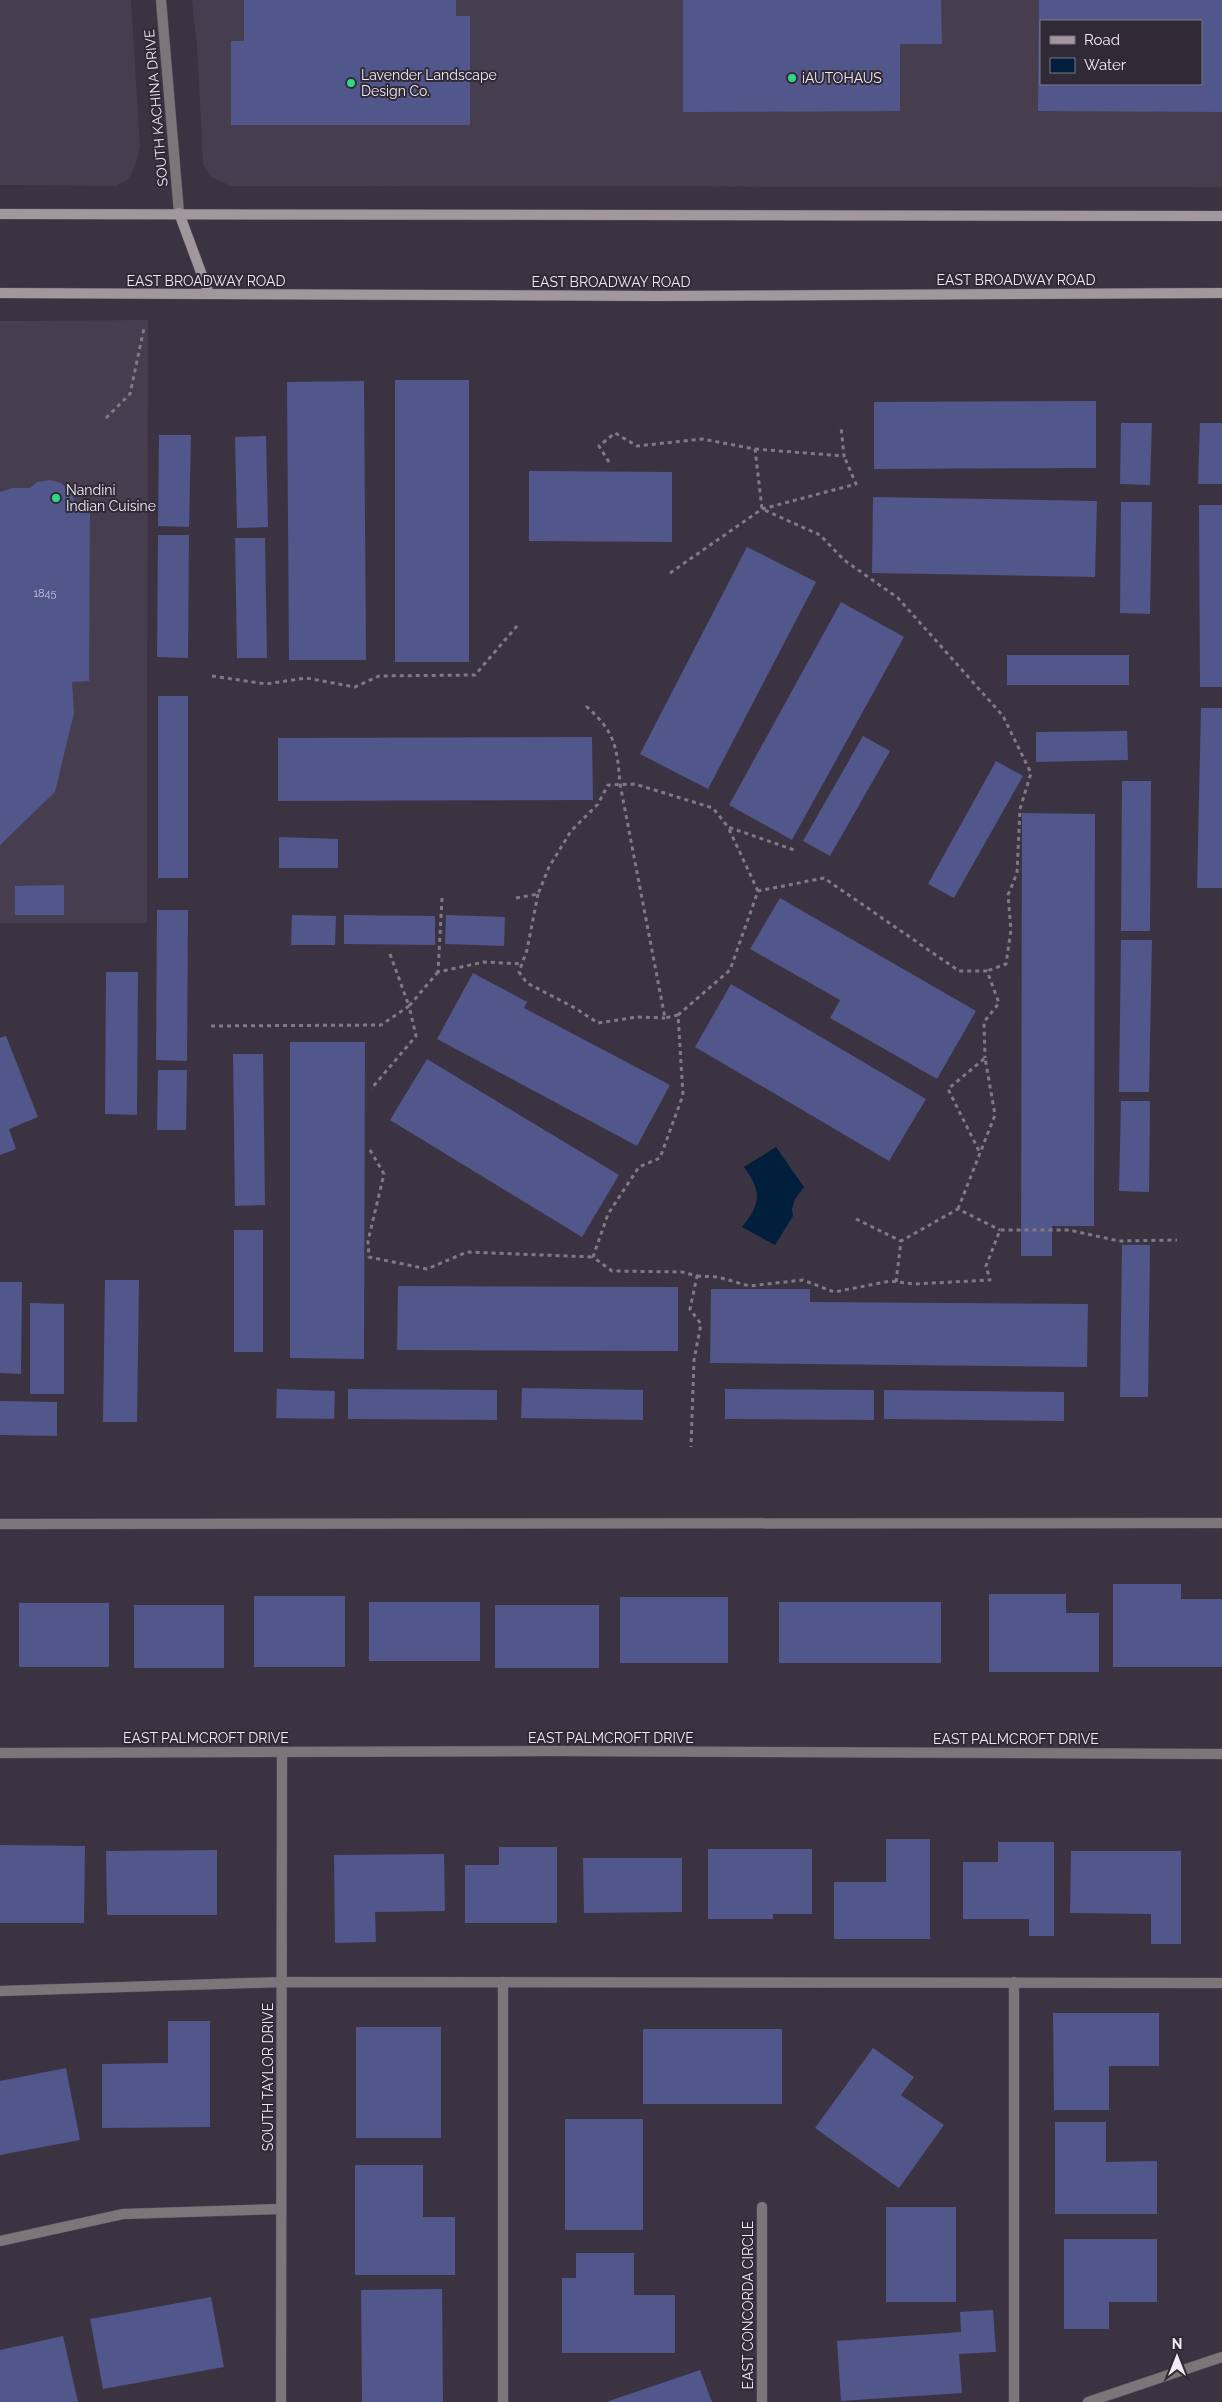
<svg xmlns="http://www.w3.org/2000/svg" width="1222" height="2402" font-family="Raleway,sans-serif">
	<rect width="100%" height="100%" fill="#3b3341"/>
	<!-- built -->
	<g fill="#463d4f" fill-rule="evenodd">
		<polygon points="0,0 131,0 140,147 136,163 129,179 116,186 0,185"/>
		<path d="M192 0H1222V187L231 186 211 177 203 164 197 45ZM1041 21H1201V84H1041Z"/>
		<polygon points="148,320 147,923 0,923 0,321"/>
	</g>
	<!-- water -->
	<path fill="#001f3c" d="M776 1147 804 1187 795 1199 792 1209 793 1216 775 1245 742 1227C761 1204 762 1191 744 1167Z"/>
	<!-- building -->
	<g fill="#51568b" fill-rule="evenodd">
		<polygon points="244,0 456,0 456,16 470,16 470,125 231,125 231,41 244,41"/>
		<polygon points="683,0 941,0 942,44 900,44 900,111 683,112"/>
		<path d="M1039 0H1222V112L1038 111ZM1041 21H1201V84H1041Z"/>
		<rect x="395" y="380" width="74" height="282"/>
		<polygon points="364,381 366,660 289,660 287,382"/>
		<polygon points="1096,401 1096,468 874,469 874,402"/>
		<polygon points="1121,423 1152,423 1150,485 1120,484"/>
		<polygon points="1200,423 1222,423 1222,484 1198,484"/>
		<polygon points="159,435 191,435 189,527 158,526"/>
		<polygon points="266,436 268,527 237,528 235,437"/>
		<polygon points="529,471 672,472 672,542 529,541"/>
		<polygon points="50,480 61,483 72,493 76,505 90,505 89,681 72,682 74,713 55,792 0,845 0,492 13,488 30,488 37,482"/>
		<polygon points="873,497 1097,501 1095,577 872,573"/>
		<polygon points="1121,502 1152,502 1150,614 1120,613"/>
		<polygon points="1199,505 1222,505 1222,687 1200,687"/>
		<polygon points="158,535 189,535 188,658 157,657"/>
		<polygon points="235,538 265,538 267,658 237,658"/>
		<polygon points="747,547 816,582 708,789 640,754"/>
		<polygon points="841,602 904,637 792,840 729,805"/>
		<rect x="1007" y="655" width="122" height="30"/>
		<rect x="158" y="696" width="30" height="182"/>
		<polygon points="1201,708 1222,708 1222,888 1197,888"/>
		<polygon points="1127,731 1128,760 1036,762 1036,732"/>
		<polygon points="863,736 890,751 830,856 803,841"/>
		<polygon points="592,737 593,800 278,801 278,738"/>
		<polygon points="996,761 1023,776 954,898 928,884"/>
		<polygon points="1122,781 1151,781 1150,931 1121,931"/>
		<polygon points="1022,813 1095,814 1094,1226 1052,1226 1052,1256 1021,1256"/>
		<polygon points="279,837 338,839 338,868 279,868"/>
		<polygon points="64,885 64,915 15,915 15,886"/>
		<polygon points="780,898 976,1011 937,1079 830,1018 840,1000 750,949"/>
		<polygon points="157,910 188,910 187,1061 156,1060"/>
		<polygon points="292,915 336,916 335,945 291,945"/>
		<polygon points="344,915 435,916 435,945 344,944"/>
		<polygon points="446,915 505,917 504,946 445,944"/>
		<polygon points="1121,940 1152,940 1149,1092 1119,1092"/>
		<polygon points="106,972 138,972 137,1115 105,1114"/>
		<polygon points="473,973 527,1002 524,1008 670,1085 637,1146 437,1039"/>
		<polygon points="731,984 926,1099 889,1161 695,1047"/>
		<polygon points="6,1036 38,1117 9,1129 16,1149 0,1155 0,1038"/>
		<polygon points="290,1042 365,1042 364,1359 290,1358"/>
		<polygon points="233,1054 263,1054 265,1205 235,1206"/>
		<polygon points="427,1059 619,1175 582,1237 390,1120"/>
		<polygon points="158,1070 187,1070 186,1130 157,1130"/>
		<polygon points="1121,1101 1150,1101 1149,1192 1119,1191"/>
		<rect x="234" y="1230" width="29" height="122"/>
		<polygon points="1122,1245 1150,1245 1148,1397 1120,1397"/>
		<polygon points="105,1280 139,1280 137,1422 103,1422"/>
		<polygon points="0,1282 22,1282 21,1374 0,1373"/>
		<polygon points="398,1286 678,1287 678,1351 397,1350"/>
		<polygon points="711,1289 810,1289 810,1302 1088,1304 1087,1367 710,1363"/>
		<polygon points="30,1303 64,1304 64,1394 30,1394"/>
		<polygon points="522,1388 643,1390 643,1420 521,1418"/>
		<polygon points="277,1389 335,1391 334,1419 276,1418"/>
		<polygon points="348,1389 497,1390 497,1420 348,1419"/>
		<polygon points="725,1389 874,1390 874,1420 725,1419"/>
		<polygon points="884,1390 1064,1392 1064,1421 884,1419"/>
		<polygon points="0,1401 57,1402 57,1436 0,1435"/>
		<polygon points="1113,1584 1181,1584 1181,1599 1222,1599 1222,1667 1113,1667"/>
		<polygon points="989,1594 1066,1594 1066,1613 1099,1613 1099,1672 989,1672"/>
		<rect x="254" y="1596" width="91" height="71"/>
		<rect x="620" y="1597" width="108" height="66"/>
		<rect x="369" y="1602" width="111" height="59"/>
		<rect x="779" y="1602" width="162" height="61"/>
		<rect x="19" y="1603" width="90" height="64"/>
		<rect x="134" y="1605" width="90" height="63"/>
		<rect x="495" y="1605" width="104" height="63"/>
		<polygon points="886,1839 930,1839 930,1939 834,1939 834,1882 886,1882"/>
		<polygon points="998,1842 1054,1842 1054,1936 1029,1936 1029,1919 963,1919 963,1862 998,1862"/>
		<polygon points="0,1845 85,1846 84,1923 0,1923"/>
		<polygon points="499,1847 557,1847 557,1923 465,1923 465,1865 499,1865"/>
		<polygon points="708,1849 812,1849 812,1914 773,1914 773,1919 708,1919"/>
		<polygon points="217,1850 217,1915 107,1915 106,1851"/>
		<polygon points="1071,1851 1181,1851 1181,1944 1151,1944 1151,1914 1070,1913"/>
		<polygon points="444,1854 445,1911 375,1912 376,1942 335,1943 334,1855"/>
		<polygon points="583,1858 682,1858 682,1912 584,1913"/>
		<polygon points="1053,2013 1159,2013 1159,2066 1109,2066 1109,2110 1054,2110"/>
		<polygon points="168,2021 210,2021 210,2127 102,2128 102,2064 168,2063"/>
		<rect x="356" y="2027" width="85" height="111"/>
		<rect x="643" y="2029" width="139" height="75"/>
		<polygon points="873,2048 914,2077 901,2095 944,2125 899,2188 815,2128"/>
		<polygon points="66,2068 80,2140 0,2155 0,2081"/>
		<rect x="565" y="2119" width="78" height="111"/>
		<polygon points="1055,2122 1106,2122 1106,2162 1157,2161 1157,2214 1055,2214"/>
		<polygon points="355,2165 423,2165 423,2217 455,2217 455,2275 355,2275"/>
		<rect x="886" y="2207" width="70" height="95"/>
		<polygon points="1064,2239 1157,2239 1157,2302 1109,2302 1109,2329 1064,2329"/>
		<polygon points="576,2253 634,2253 634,2295 675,2295 675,2353 562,2353 562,2278 576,2278"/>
		<polygon points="442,2289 443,2402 362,2402 361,2290"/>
		<polygon points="211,2297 224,2367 103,2389 90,2319"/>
		<polygon points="993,2310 996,2352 959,2354 962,2393 841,2401 837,2341 961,2332 960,2312"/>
		<polygon points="63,2336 78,2402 0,2402 0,2350"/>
		<polygon points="700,2370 712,2402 606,2402"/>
	</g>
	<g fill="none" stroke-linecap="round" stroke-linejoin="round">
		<defs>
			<g id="service">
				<polyline points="0,1524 1222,1523"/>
				<polyline points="1014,1982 1014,2402"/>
				<polyline points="0,1991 282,1982 1222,1983"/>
				<polyline points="503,2402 503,1982"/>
			</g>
			<g id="minor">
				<polyline points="161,0 179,213"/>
				<polyline points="0,1753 553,1751 1222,1754"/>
				<polyline points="762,2207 762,2402"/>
				<polyline points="0,2241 123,2214 281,2209"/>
				<polyline points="281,2402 282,1752"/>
				<polyline points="1088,2402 1222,2357"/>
			</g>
			<g id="secondary">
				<polyline points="179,213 209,294"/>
				<polyline points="0,214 1222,216"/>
				<polyline points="0,293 656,296 1222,293"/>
			</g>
		</defs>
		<!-- service casing -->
		<use href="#service" stroke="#58505e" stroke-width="11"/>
		<!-- minor casing -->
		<use href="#minor" stroke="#58505e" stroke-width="11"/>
		<!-- secondary casing -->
		<use href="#secondary" stroke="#58505e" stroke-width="11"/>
		<!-- path -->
		<g stroke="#817a86" stroke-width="3" stroke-dasharray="4 4" stroke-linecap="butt">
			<polyline points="106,418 130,394 144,328"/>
			<polyline points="755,449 844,456 841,427"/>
			<polyline points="609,462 599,446 615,433 637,446 702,439 755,449 762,509 820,535 844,560 898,598 1003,716 1031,773 1020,809 1017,873 1008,895 1011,930 1006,964 987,971"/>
			<polyline points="670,573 762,509 856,484 844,456"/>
			<polyline points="212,676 266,684 306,678 355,687 379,676 475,675 517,626"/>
			<path d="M586 706C615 732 617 746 620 784L665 1018 678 1015 683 1095 660 1158 639 1167 608 1214 593 1257 612 1271 682 1272 697 1276 690 1309 701 1324 694 1360 691 1447"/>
			<polyline points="758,891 728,827 797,851"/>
			<polyline points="538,894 527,950 519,972 527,983 575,1008 598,1023 637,1017 665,1018"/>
			<polyline points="442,898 438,972 484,962 522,964"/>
			<polyline points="516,898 538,894 549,867 571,831 598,804 608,785 635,784 713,808 728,827"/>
			<polyline points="390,954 409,1006 438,972"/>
			<polyline points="678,1015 730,970 758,891 824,878 959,971 987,971 999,1003 984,1022 985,1058"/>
			<polyline points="211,1026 381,1025 409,1006 416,1036 371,1089"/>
			<polyline points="370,1150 384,1174 368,1241 369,1257 427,1269 467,1252 593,1257"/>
			<polyline points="958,1209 995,1115 985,1058 948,1089 980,1153"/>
			<polyline points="856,1219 901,1241"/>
			<polyline points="697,1276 718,1277 749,1286 803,1280 834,1292 891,1281 914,1284 990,1280 986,1266 1000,1230 1069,1230 1119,1241 1177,1240"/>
			<polyline points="896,1282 901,1241 958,1209 1000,1230"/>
		</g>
		<!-- service -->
		<use href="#service" stroke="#7c7579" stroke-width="10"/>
		<!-- minor -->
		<use href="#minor" stroke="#7c7579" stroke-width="10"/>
		<!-- secondary -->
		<use href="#secondary" stroke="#a3979e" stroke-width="10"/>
	</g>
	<!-- markers -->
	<g fill="#33d882" stroke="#302936" stroke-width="2">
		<circle cx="792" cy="78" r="5"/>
		<circle cx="351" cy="83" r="5"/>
		<circle cx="56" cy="498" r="5"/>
	</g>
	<g text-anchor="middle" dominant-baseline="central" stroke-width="4" stroke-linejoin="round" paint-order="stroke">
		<!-- number labels -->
		<g font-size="11" fill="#c8c6da">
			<text x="45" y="593">1845</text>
		</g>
		<!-- poi labels -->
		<g font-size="14" fill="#f0ebf4" stroke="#302936" text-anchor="start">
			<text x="361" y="75">Lavender Landscape<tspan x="361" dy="16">Design Co.</tspan></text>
			<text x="802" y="78">iAUTOHAUS</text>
			<text x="66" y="490">Nandini<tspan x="66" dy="16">Indian Cuisine</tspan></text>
		</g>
		<!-- street labels -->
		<g font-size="14" fill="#f0ebf4" stroke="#302936">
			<text transform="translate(156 108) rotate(-95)">SOUTH KACHINA DRIVE</text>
			<text x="1016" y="280">EAST BROADWAY ROAD</text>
			<text x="206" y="281">EAST BROADWAY ROAD</text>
			<text x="611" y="282">EAST BROADWAY ROAD</text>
			<text x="206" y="1738">EAST PALMCROFT DRIVE</text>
			<text x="611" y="1738">EAST PALMCROFT DRIVE</text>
			<text x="1016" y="1739">EAST PALMCROFT DRIVE</text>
			<text transform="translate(268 2077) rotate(-90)">SOUTH TAYLOR DRIVE</text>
			<text transform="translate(748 2305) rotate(-90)">EAST CONCORDA CIRCLE</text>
		</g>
	</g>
	<!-- legend -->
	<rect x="1040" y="20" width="162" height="65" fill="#302936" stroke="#7d7782"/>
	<rect x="1050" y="36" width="25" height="8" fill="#a3979e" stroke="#7d7782"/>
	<text x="1084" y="45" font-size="15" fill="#f0ebf4">Road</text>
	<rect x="1050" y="58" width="25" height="15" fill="#001f3c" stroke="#7d7782"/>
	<text x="1084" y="70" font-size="15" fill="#f0ebf4">Water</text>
	<!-- north arrow -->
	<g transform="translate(1177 2357)" stroke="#302936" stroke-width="4" paint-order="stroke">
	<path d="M0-4L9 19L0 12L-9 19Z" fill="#f0ebf4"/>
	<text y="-8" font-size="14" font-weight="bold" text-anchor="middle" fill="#f0ebf4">N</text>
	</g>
</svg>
